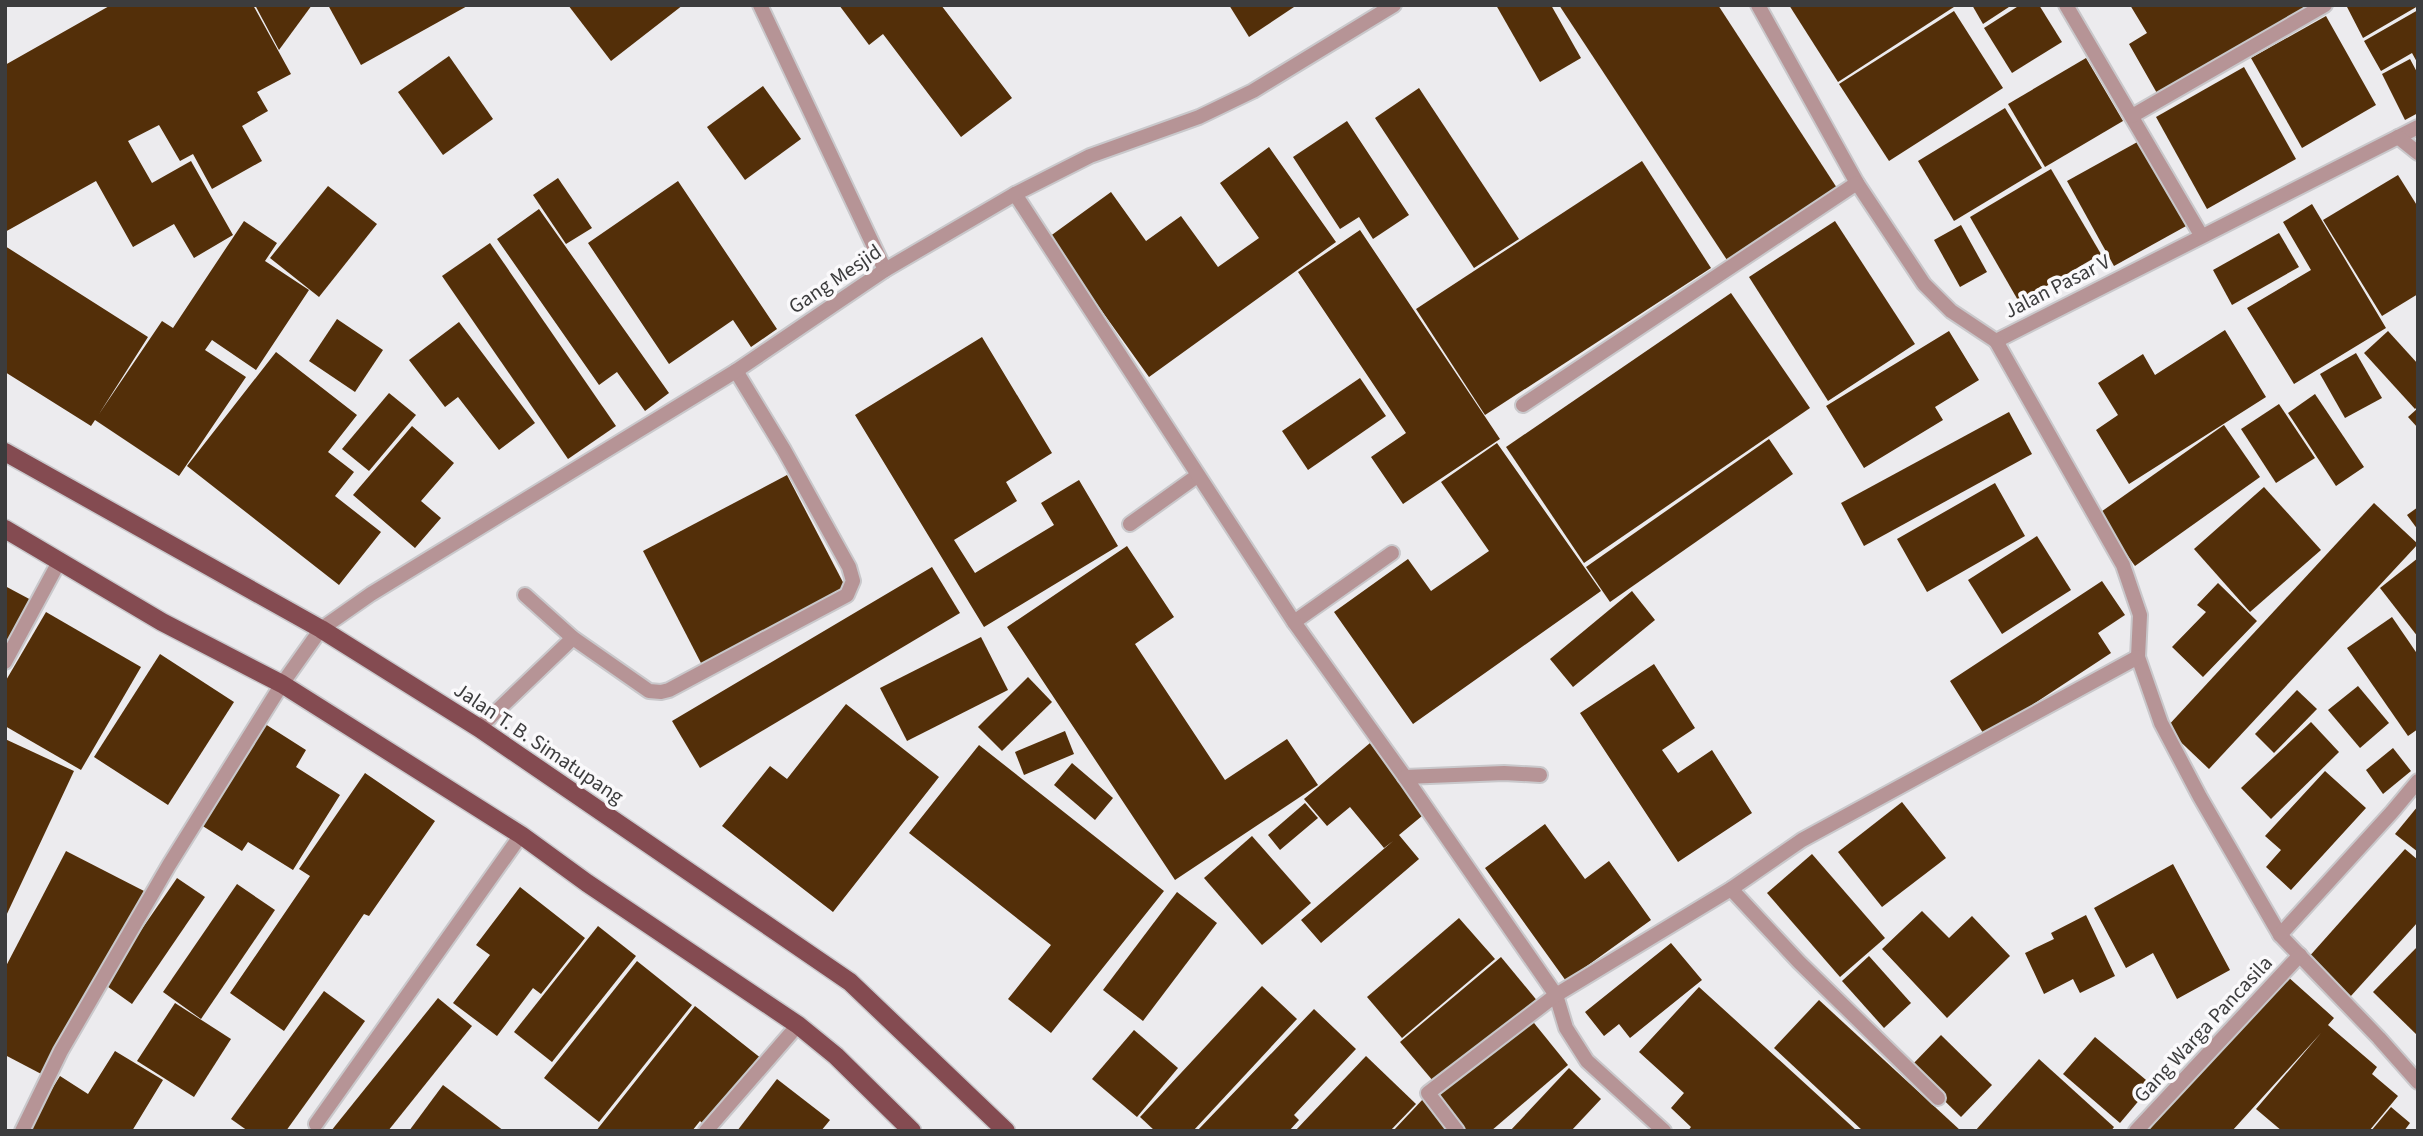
<svg xmlns="http://www.w3.org/2000/svg" width="2423" height="1136" font-family="'Source Sans 3',sans-serif">
	<rect width="100%" height="100%" fill="#ecebee"/>
	<!-- building -->
	<g fill="#532f09">
		<polygon points="111,5 253,5 291,74 257,92 268,111 242,126 262,161 212,189 193,154 180,161 159,125 128,141 152,183 191,161 233,235 194,258 174,224 133,247 96,181 5,232 5,65"/>
		<polygon points="255,5 312,5 279,50"/>
		<polygon points="328,5 469,5 361,65"/>
		<polygon points="568,5 683,5 611,61"/>
		<polygon points="839,5 941,5 1012,98 961,137 883,34 869,45"/>
		<polygon points="1229,5 1297,5 1249,37"/>
		<polygon points="1496,5 1551,5 1581,58 1540,82"/>
		<polygon points="1559,5 1718,5 1837,188 1727,260"/>
		<polygon points="1789,5 1957,5 1838,82"/>
		<polygon points="1972,5 2012,5 1983,24"/>
		<polygon points="2020,5 2039,5 2062,42 2012,73 1984,28"/>
		<polygon points="2130,5 2311,5 2158,95 2129,44 2147,33"/>
		<polygon points="2346,5 2418,5 2418,6 2363,38"/>
		<polygon points="2418,10 2418,64 2412,53 2381,71 2364,41"/>
		<polygon points="1954,11 2003,88 1889,161 1839,84"/>
		<polygon points="2326,16 2376,105 2302,148 2251,58"/>
		<polygon points="449,56 493,119 443,155 398,92"/>
		<polygon points="2086,58 2123,121 2045,167 2008,104"/>
		<polygon points="2410,59 2418,74 2418,113 2405,120 2382,74"/>
		<polygon points="2244,67 2296,159 2207,209 2156,117"/>
		<polygon points="763,86 801,139 745,180 707,127"/>
		<polygon points="1419,88 1519,239 1474,268 1375,118"/>
		<polygon points="2005,108 2042,168 1954,221 1918,161"/>
		<polygon points="1347,121 1409,215 1373,239 1359,217 1340,229 1293,157"/>
		<polygon points="2141,140 2188,225 2114,266 2067,181"/>
		<polygon points="1269,147 1336,242 1149,377 1049,237 1111,192 1146,241 1181,216 1218,267 1259,238 1220,183"/>
		<polygon points="1642,161 1711,268 1485,415 1416,309"/>
		<polygon points="2051,169 2101,254 2019,302 1970,217"/>
		<polygon points="2398,175 2418,207 2418,294 2382,316 2323,220"/>
		<polygon points="558,178 592,228 566,244 533,195"/>
		<polygon points="678,181 777,329 751,347 733,320 669,364 588,243"/>
		<polygon points="328,186 377,224 319,297 270,258"/>
		<polygon points="2312,204 2386,328 2294,384 2247,308 2311,270 2283,222"/>
		<polygon points="539,209 669,393 645,411 617,372 599,385 497,239"/>
		<polygon points="244,221 277,243 265,261 309,290 256,370 212,340 205,350 246,377 179,476 95,420 91,426 5,372 5,246 148,337 99,414 162,321 173,328"/>
		<polygon points="1835,221 1915,344 1828,401 1749,277"/>
		<polygon points="1961,225 1987,272 1960,287 1934,240"/>
		<polygon points="1360,230 1500,439 1403,504 1371,457 1406,433 1298,272"/>
		<polygon points="2279,233 2299,267 2232,305 2213,270"/>
		<polygon points="490,243 616,426 568,459 442,276"/>
		<polygon points="1731,293 1810,408 1584,563 1506,447"/>
		<polygon points="337,319 383,350 355,392 309,361"/>
		<polygon points="459,322 535,423 499,450 458,397 445,407 409,360"/>
		<polygon points="2225,330 2266,397 2129,484 2096,430 2118,415 2098,383 2143,354 2155,375"/>
		<polygon points="1949,331 1979,380 1935,407 1943,420 1864,468 1826,406"/>
		<polygon points="2388,331 2418,364 2418,406 2415,409 2364,353"/>
		<polygon points="982,337 1052,453 1006,482 1017,501 954,540 975,573 1054,525 1041,503 1079,480 1118,546 984,627 855,415"/>
		<polygon points="276,352 357,415 328,452 354,472 335,496 381,532 339,585 187,466"/>
		<polygon points="2356,353 2382,398 2345,418 2320,374"/>
		<polygon points="1360,378 1386,416 1308,470 1282,431"/>
		<polygon points="389,393 416,415 369,471 342,449"/>
		<polygon points="2315,394 2364,467 2336,486 2288,413"/>
		<polygon points="2279,404 2315,458 2276,483 2241,429"/>
		<polygon points="2418,408 2418,428 2408,417"/>
		<polygon points="2009,412 2032,454 1864,546 1841,503"/>
		<polygon points="2224,425 2260,477 2135,566 2098,514"/>
		<polygon points="412,426 454,463 421,501 441,518 415,548 353,495"/>
		<polygon points="1769,439 1793,474 1610,602 1586,567"/>
		<polygon points="1497,443 1601,591 1413,724 1334,612 1408,559 1431,591 1489,551 1441,482"/>
		<polygon points="787,475 846,588 702,665 643,551"/>
		<polygon points="1995,483 2025,536 1927,592 1897,539"/>
		<polygon points="2264,487 2321,550 2250,612 2194,549"/>
		<polygon points="2374,503 2418,544 2209,769 2166,728"/>
		<polygon points="2418,507 2418,530 2407,515"/>
		<polygon points="2037,536 2071,590 2002,634 1968,580"/>
		<polygon points="1127,546 1174,617 1135,644 1225,780 1287,739 1318,785 1175,880 1007,627"/>
		<polygon points="2418,558 2418,637 2380,588"/>
		<polygon points="932,567 960,613 700,768 672,721"/>
		<polygon points="2102,581 2125,615 2098,633 2111,653 1985,736 1950,681"/>
		<polygon points="2218,583 2257,621 2203,677 2172,647 2206,612 2197,605"/>
		<polygon points="5,586 33,601 5,652"/>
		<polygon points="1632,591 1655,620 1573,687 1550,659"/>
		<polygon points="46,612 141,667 81,770 5,726 5,682"/>
		<polygon points="2392,617 2418,655 2418,729 2408,736 2347,648"/>
		<polygon points="981,637 1008,690 907,741 880,688"/>
		<polygon points="160,654 234,702 168,805 94,757"/>
		<polygon points="1654,664 1695,728 1662,750 1678,773 1712,750 1752,813 1678,862 1580,713"/>
		<polygon points="1028,677 1052,702 1002,751 978,727"/>
		<polygon points="2358,686 2389,723 2360,748 2328,710"/>
		<polygon points="2297,690 2317,709 2274,753 2255,734"/>
		<polygon points="846,704 939,777 833,912 722,826 770,766 787,779"/>
		<polygon points="262,722 306,750 296,767 340,795 293,870 248,842 242,851 198,823"/>
		<polygon points="2311,722 2339,752 2271,819 2241,788"/>
		<polygon points="1065,731 1074,754 1024,775 1015,752"/>
		<polygon points="5,739 74,771 5,918"/>
		<polygon points="1370,743 1428,811 1399,835 1419,859 1321,943 1301,920 1393,841 1384,848 1350,807 1327,826 1304,799"/>
		<polygon points="979,745 1164,891 1051,1033 1008,999 1051,945 909,833"/>
		<polygon points="2393,748 2411,771 2383,794 2366,770"/>
		<polygon points="1072,763 1113,798 1095,820 1054,785"/>
		<polygon points="2325,771 2366,808 2291,890 2266,867 2281,850 2265,836"/>
		<polygon points="365,773 435,821 369,916 364,914 284,1031 230,993 310,876 299,869"/>
		<polygon points="1902,802 1946,858 1882,907 1838,852"/>
		<polygon points="1305,803 1318,818 1280,850 1268,835"/>
		<polygon points="2418,806 2418,852 2395,834"/>
		<polygon points="1545,824 1585,879 1609,861 1651,920 1566,981 1485,868"/>
		<polygon points="1252,836 1311,903 1262,945 1204,878"/>
		<polygon points="2405,849 2418,860 2418,922 2350,997 2307,959"/>
		<polygon points="66,851 144,891 47,1077 5,1055 5,968"/>
		<polygon points="1812,854 1885,938 1840,977 1767,893"/>
		<polygon points="2173,864 2230,970 2177,999 2153,953 2126,968 2094,908"/>
		<polygon points="177,878 205,897 132,1004 104,984"/>
		<polygon points="237,884 275,910 201,1019 163,992"/>
		<polygon points="520,887 585,938 541,994 533,988 497,1036 453,1003 490,955 476,945"/>
		<polygon points="1177,892 1217,923 1143,1021 1103,990"/>
		<polygon points="1922,911 1949,938 1972,916 2010,956 1947,1018 1882,949"/>
		<polygon points="2086,915 2115,976 2080,993 2073,979 2044,994 2025,953 2054,939 2051,933"/>
		<polygon points="1459,918 1495,959 1402,1038 1367,997"/>
		<polygon points="598,926 636,956 552,1062 514,1032"/>
		<polygon points="1671,943 1702,980 1630,1038 1619,1024 1604,1036 1585,1012"/>
		<polygon points="2418,946 2418,1036 2373,992"/>
		<polygon points="1869,956 1911,1003 1884,1028 1842,981"/>
		<polygon points="1501,957 1539,1003 1439,1088 1400,1042"/>
		<polygon points="637,961 692,1005 599,1122 544,1078"/>
		<polygon points="2287,976 2334,1018 2328,1025 2377,1067 2372,1074 2398,1096 2369,1131 2282,1131 2256,1109 2321,1033 2232,1131 2148,1131"/>
		<polygon points="1262,986 1297,1019 1193,1131 1155,1131 1140,1117"/>
		<polygon points="1699,987 1787,1067 1857,1131 1688,1131 1691,1127 1671,1108 1684,1093 1639,1052"/>
		<polygon points="324,991 365,1021 286,1131 248,1131 231,1119"/>
		<polygon points="438,998 472,1026 388,1131 331,1131"/>
		<polygon points="1819,1000 1961,1131 1863,1131 1774,1048"/>
		<polygon points="175,1003 231,1039 194,1097 137,1061"/>
		<polygon points="695,1006 762,1059 708,1128 700,1121 692,1131 596,1131"/>
		<polygon points="1314,1009 1356,1049 1294,1115 1299,1120 1289,1131 1197,1131"/>
		<polygon points="1530,1018 1568,1065 1491,1131 1464,1131 1436,1098"/>
		<polygon points="1134,1030 1178,1068 1137,1117 1092,1079"/>
		<polygon points="1941,1035 1992,1085 1961,1117 1910,1067"/>
		<polygon points="2095,1037 2152,1085 2120,1123 2063,1074"/>
		<polygon points="115,1051 163,1080 132,1131 26,1131 60,1076 88,1094"/>
		<polygon points="1366,1056 1416,1104 1390,1131 1295,1131"/>
		<polygon points="2039,1059 2114,1127 2111,1131 1975,1131"/>
		<polygon points="1569,1068 1601,1099 1571,1131 1510,1131"/>
		<polygon points="777,1079 830,1120 821,1131 737,1131"/>
		<polygon points="443,1085 504,1131 409,1131"/>
		<polygon points="1424,1098 1458,1131 1393,1131"/>
		<polygon points="2391,1107 2410,1123 2404,1131 2371,1131"/>
	</g>
	<g fill="none" stroke-linecap="round" stroke-linejoin="round">
		<defs>
			<g id="lane">
				<polyline points="760,5 885,270"/>
				<polyline points="1130,524 1197,476"/>
				<polyline points="525,595 573,638 649,691 661,692 669,690 847,595 853,581 849,567 784,450 736,371"/>
				<polyline points="1294,622 1392,553"/>
				<polyline points="479,728 573,638"/>
				<polyline points="316,1124 521,835"/>
			</g>
			<g id="street">
				<polyline points="1758,5 1857,183 1924,284 1951,311 1996,341 2418,127"/>
				<polyline points="2066,5 2201,235"/>
				<polyline points="2132,116 2325,5"/>
				<polyline points="2398,137 2418,153"/>
				<polyline points="1015,194 1294,622 1405,777"/>
				<polyline points="1996,341 2123,565 2140,615 2138,657 2161,723 2200,797 2280,935 2379,1038 2418,1082"/>
				<polyline points="1523,405 1857,183"/>
				<polyline points="5,662 60,560"/>
				<polyline points="1540,775 1504,773 1405,777 1556,995 1566,1028 1587,1061 1664,1131"/>
				<polyline points="1731,889 1799,962 1938,1098"/>
				<polyline points="2280,935 2392,812 2418,781"/>
				<polyline points="22,1131 61,1051 169,865 282,684 321,629 371,594 736,371 885,270 1015,194 1090,156 1199,117 1253,91 1394,5"/>
				<polyline points="706,1131 798,1025"/>
				<polyline points="1457,1131 1428,1093 1556,995 1731,889 1802,840 2138,657"/>
				<polyline points="2136,1131 2300,955"/>
			</g>
			<g id="primary">
				<polyline points="5,452 321,629 479,728 850,982 1006,1131"/>
				<polyline points="5,529 162,622 282,684 521,835 587,883 798,1025 836,1056 912,1131"/>
			</g>
		</defs>
		<!-- lane casing -->
		<use href="#lane" stroke="#c9c8cb" stroke-width="18"/>
		<!-- street casing -->
		<use href="#street" stroke="#c9c8cb" stroke-width="18"/>
		<!-- primary casing -->
		<use href="#primary" stroke="#c9c8cb" stroke-width="21"/>
		<!-- lane -->
		<use href="#lane" stroke="#b69496" stroke-width="14"/>
		<!-- street -->
		<use href="#street" stroke="#b69496" stroke-width="14"/>
		<!-- primary -->
		<use href="#primary" stroke="#844b51" stroke-width="18"/>
	</g>
	<g text-anchor="middle" dominant-baseline="central" stroke-width="7" stroke-linejoin="round" paint-order="stroke">
		<!-- street labels -->
		<g font-size="21" fill="#3c3c3d" stroke="#faf9fb">
			<text transform="translate(835 279) rotate(-34)">Gang Mesjid</text>
			<text transform="translate(2057 286) rotate(-27)">Jalan Pasar V</text>
			<text transform="translate(539 743) rotate(34)">Jalan T. B. Simatupang</text>
			<text transform="translate(2203 1029) rotate(-47)">Gang Warga Pancasila</text>
		</g>
	</g>
	<!-- border -->
	<rect width="2423" height="1136" fill="none" stroke="#3c3c3d" stroke-width="14"/>
</svg>
